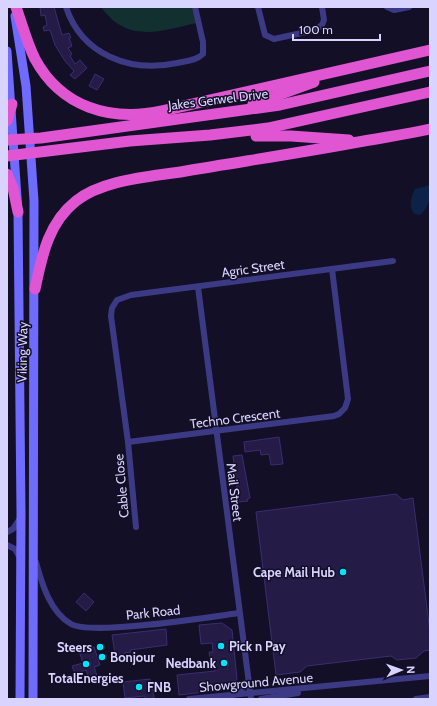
<svg xmlns="http://www.w3.org/2000/svg" width="437" height="706" font-family="Cabin,sans-serif">
	<rect width="100%" height="100%" fill="#130f26"/>
	<!-- green -->
	<path fill="#12302f" d="M101 7H192L196 23C158 32 127 43 101 7Z"/>
	<!-- water -->
	<path fill="#0c2248" d="M430 185C430 198 430 206 420 215L414 214C408 205 411 198 415 189Z"/>
	<!-- building -->
	<g fill="#241b47" stroke="#3b2d73">
		<polygon points="40,7 54,7 62,35 69,33 71,38 69,38 72,46 68,48 72,54 70,56 75,64 80,60 87,68 75,79 70,75 74,71 65,61 55,45 50,30 44,31 43,27 47,25 45,15 41,16"/>
		<polygon points="95,74 104,79 97,90 89,86"/>
		<polygon points="279,437 283,464 271,465 269,454 261,455 260,450 245,452 244,442"/>
		<polygon points="242,455 250,498 247,499 248,501 238,502 238,500 234,501 234,496 238,495 233,456"/>
		<polygon points="396,494 403,500 413,498 430,632 430,650 424,651 416,658 397,660 391,656 307,666 300,672 276,675 256,512"/>
		<polygon points="84,593 94,602 86,611 76,602"/>
		<polygon points="222,623 232,630 237,679 230,689 179,695 177,675 215,671 214,658 210,659 209,652 213,652 212,643 201,644 199,625"/>
		<polygon points="166,629 167,645 130,650 131,652 124,653 124,655 115,654 112,635"/>
		<polygon points="86,645 87,649 94,647 100,665 94,667 97,676 89,679 86,670 75,674 72,666 83,663 78,648"/>
		<polygon points="150,679 151,690 153,689 154,698 145,699 145,696 125,698 123,682"/>
	</g>
	<g fill="none" stroke-linecap="round" stroke-linejoin="round">
		<!-- minor -->
		<g stroke="#3d3a85" stroke-width="6">
			<path d="M66 7C82 55 130 73 177 63 185 61 196 61 203 54V42L195 7"/>
			<polyline points="258,7 265,35 274,39 315,30 322,25 324,20 322,7"/>
			<polyline points="387,7 394,10 409,7"/>
			<polyline points="198,287 251,699"/>
			<polyline points="128,442 334,416 339,414 345,408 348,399 332,269"/>
			<polyline points="136,527 128,442 111,316 112,308 117,300 131,295 393,261"/>
			<polyline points="7,532 13,529 19,520"/>
			<polyline points="7,545 15,549 20,558"/>
			<path d="M36 562C42 584 50 612 71 624 91 636 210 617 239 613"/>
			<polyline points="233,695 249,683"/>
			<polyline points="189,699 430,676"/>
			<polyline points="261,699 298,693"/>
			<polyline points="416,699 430,697"/>
		</g>
		<!-- secondary -->
		<g stroke="#6f6bff" stroke-width="9">
			<polyline points="15,16 26,86 34,201 33,699"/>
			<polyline points="7,51 18,212 21,513 20,699"/>
		</g>
		<!-- trunk -->
		<g stroke="#e055d1" stroke-width="11">
			<path d="M16 7C22 24 27 43 35 59 61 107 110 122 162 111L430 50"/>
			<polyline points="253,104 314,82"/>
			<polyline points="7,121 12,104"/>
			<polyline points="256,136 291,136 349,140"/>
			<polyline points="7,140 41,138 280,105 430,71"/>
			<polyline points="7,156 130,141 210,135 268,128 430,92"/>
			<polyline points="7,174 13,188 18,212"/>
			<path d="M35 289C42 256 48 223 76 201 104 179 151 177 186 171 245 161 305 152 364 141 386 137 408 134 430 129"/>
		</g>
	</g>
	<!-- markers -->
	<g fill="#00e5ff" stroke="#130f26" stroke-width="1.5">
		<circle cx="343" cy="572" r="4"/>
		<circle cx="221" cy="646" r="4"/>
		<circle cx="100" cy="647" r="4"/>
		<circle cx="102" cy="657" r="4"/>
		<circle cx="224" cy="663" r="4"/>
		<circle cx="86" cy="664" r="4"/>
		<circle cx="139" cy="687" r="4"/>
	</g>
	<g text-anchor="middle" dominant-baseline="central" stroke-width="3" stroke-linejoin="round" paint-order="stroke">
		<!-- street labels -->
		<g font-size="13" fill="#d9d4ff" stroke="#130f26">
			<text transform="translate(218 99) rotate(-7)">Jakes Gerwel Drive</text>
			<text transform="translate(253 268) rotate(-8)">Agric Street</text>
			<text transform="translate(22 352) rotate(-89)">Viking Way</text>
			<text transform="translate(235 418) rotate(-7)">Techno Crescent</text>
			<text transform="translate(121 486) rotate(-95)">Cable Close</text>
			<text transform="translate(235 492) rotate(83)">Mail Street</text>
			<text transform="translate(153 612) rotate(-6)">Park Road</text>
			<text transform="translate(256 682) rotate(-5)">Showground Avenue</text>
		</g>
		<!-- poi labels -->
		<g font-size="13" font-weight="bold" fill="#d9d4ff" stroke="#130f26" text-anchor="end">
			<text x="335" y="572">Cape Mail Hub</text>
			<text x="229" y="646" text-anchor="start">Pick n Pay</text>
			<text x="92" y="647">Steers</text>
			<text x="110" y="657" text-anchor="start">Bonjour</text>
			<text x="216" y="663">Nedbank</text>
			<text x="86" y="678" text-anchor="middle">TotalEnergies</text>
			<text x="147" y="687" text-anchor="start">FNB</text>
		</g>
	</g>
	<!-- border -->
	<rect width="437" height="706" fill="none" stroke="#d9d4ff" stroke-width="16"/>
	<!-- north arrow -->
	<g transform="translate(401 670) rotate(88)" stroke="#130f26" stroke-width="3" paint-order="stroke">
	<path d="M0-3L7 15L0 10L-7 15Z" fill="#d9d4ff"/>
	<text y="-6" font-size="11" font-weight="bold" text-anchor="middle" fill="#d9d4ff">N</text>
	</g>
	<!-- scale -->
	<path d="M293 34v6h87v-6" fill="none" stroke="#d9d4ff" stroke-width="2"/>
	<text x="299" y="34" font-size="12" fill="#d9d4ff" stroke="#130f26" stroke-width="3" paint-order="stroke">100 m</text>
</svg>
